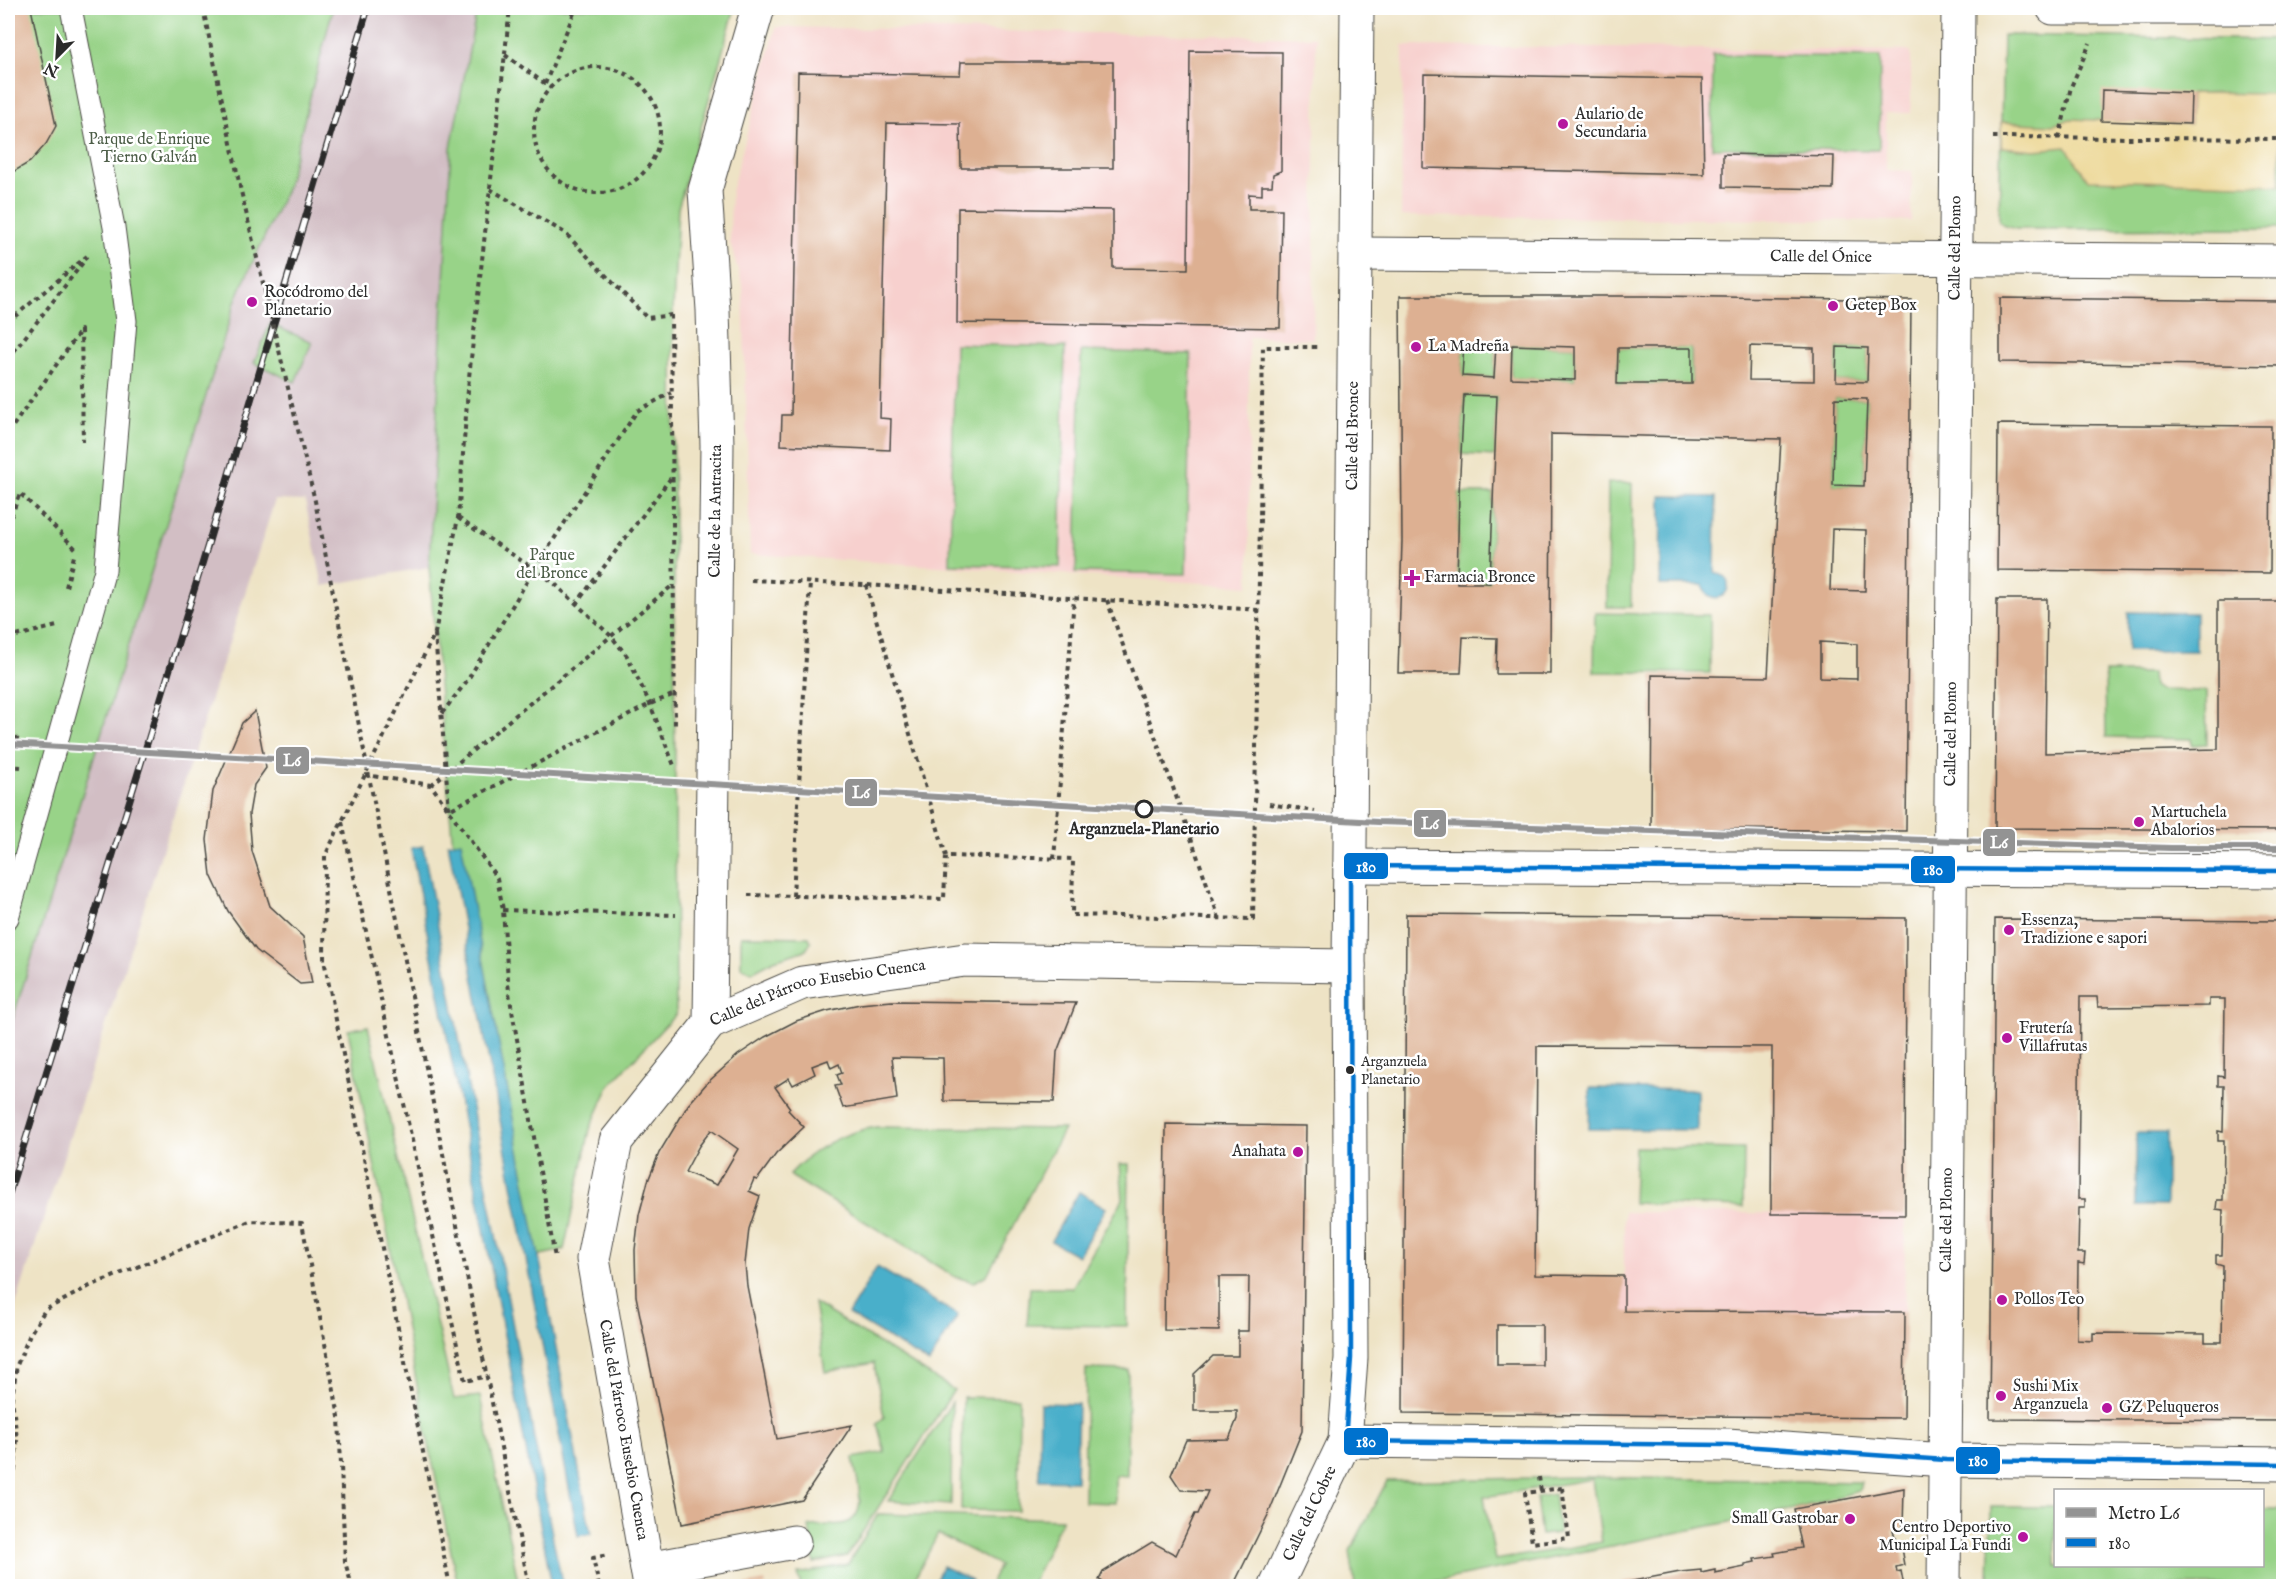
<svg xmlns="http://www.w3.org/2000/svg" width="2291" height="1594" font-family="'IM FELL English',serif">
	<rect width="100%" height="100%" fill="#fff"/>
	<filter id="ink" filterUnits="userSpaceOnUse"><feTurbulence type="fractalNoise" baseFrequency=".0167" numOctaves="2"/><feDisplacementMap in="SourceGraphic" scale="12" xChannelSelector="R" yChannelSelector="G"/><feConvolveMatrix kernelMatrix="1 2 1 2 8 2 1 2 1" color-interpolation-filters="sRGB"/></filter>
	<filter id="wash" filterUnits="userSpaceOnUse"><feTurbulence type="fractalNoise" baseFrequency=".008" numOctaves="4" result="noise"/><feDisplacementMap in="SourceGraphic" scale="24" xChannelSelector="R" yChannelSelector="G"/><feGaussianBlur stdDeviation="1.35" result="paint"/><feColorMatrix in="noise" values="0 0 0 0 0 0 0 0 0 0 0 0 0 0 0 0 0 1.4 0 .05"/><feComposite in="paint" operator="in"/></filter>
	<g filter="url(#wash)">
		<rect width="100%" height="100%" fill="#eee3c5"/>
		<!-- built -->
		<g fill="#f7d0ce">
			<polygon points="776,27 1316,37 1313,339 1249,337 1249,586 750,554 743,287 730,242 731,192"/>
			<polygon points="1403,46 1911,51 1911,113 1886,113 1886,170 1912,171 1911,221 1401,216"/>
			<polygon points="1624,1212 1905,1215 1904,1418 1624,1415"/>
		</g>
		<!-- industrial -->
		<polygon fill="#d2bec4" points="333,8 477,8 451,148 429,567 323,586 305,501 275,500 8,1329 8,1034 236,299 287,187"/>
		<!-- green -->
		<g fill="#98d388" stroke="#627f5a" stroke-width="1.5" fill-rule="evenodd">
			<polygon points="8,8 333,8 287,187 236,299 8,1034"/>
			<polygon points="477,8 735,8 678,208 673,310 676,1014 609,1086 590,1129 564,1250 526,1258 452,836 429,567 451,148"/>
			<polygon points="2003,35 2283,40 2283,228 2016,229 2006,226 1999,221"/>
			<polygon points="1713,55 1880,57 1879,150 1712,148"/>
			<polygon points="270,324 312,342 295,382 254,363"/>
			<polygon points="955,344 1065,347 1060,567 950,564"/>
			<polygon points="1464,344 1496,345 1494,378 1462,376"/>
			<polygon points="1512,345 1575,347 1575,380 1511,378"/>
			<polygon points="1837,347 1868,348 1867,382 1836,381"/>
			<polygon points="1618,348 1691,348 1692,384 1617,384"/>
			<polygon points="1081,351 1191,354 1186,574 1076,572"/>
			<polygon points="1464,395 1497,396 1495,456 1461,454"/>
			<polygon points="1835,398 1867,399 1864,486 1833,485"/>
			<polygon points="1608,483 1632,483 1631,607 1607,607"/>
			<polygon points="1459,493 1493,493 1490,583 1457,583"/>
			<polygon points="1595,613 1710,615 1710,673 1594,672"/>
			<polygon points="2105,673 2152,673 2153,686 2159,690 2206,691 2207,744 2192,745 2191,739 2106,737"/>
			<polygon points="741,936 809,937 811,942 806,950 774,960 752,972 741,967"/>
			<polygon points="368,1026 454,1399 480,1396 519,1586 458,1586 423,1416 348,1030"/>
			<path d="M877 1127 1064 1129 987 1275 974 1282 955 1277 789 1175C813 1149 842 1132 877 1127Z"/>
			<polygon points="1635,1147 1744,1149 1743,1207 1633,1203"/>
			<polygon points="1120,1164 1129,1164 1127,1326 1027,1325 1030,1288 1072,1288 1123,1199"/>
			<path d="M814 1303 954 1390 847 1556 814 1563 809 1526C820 1525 835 1526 846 1523 870 1515 856 1476 853 1458L885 1452 877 1424 884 1417 874 1363 825 1372Z"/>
			<polygon points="1086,1369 1128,1370 1127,1476 1115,1475 1115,1503 1084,1502"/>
			<polygon points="963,1397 1019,1398 1018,1511 961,1510"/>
			<polygon points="952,1402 951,1505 888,1501"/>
			<path d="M1582 1477 1861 1482 1859 1491 1794 1509 1413 1586H1355L1350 1551 1387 1481ZM1592 1479 1602 1542 1495 1560 1484 1497Z"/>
			<polygon points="1554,1494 1559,1533 1541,1535 1536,1497"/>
			<polygon points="1991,1507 2055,1507 2056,1566 2262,1566 2263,1509 2283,1509 2283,1586 1989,1586"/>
			<polygon points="878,1514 1062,1519 1031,1586 989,1586 999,1565 938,1534 911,1586 801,1586 798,1574 848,1564"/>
		</g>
		<!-- sand -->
		<polygon fill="#eeda9e" stroke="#8c8264" stroke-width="1.5" points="2191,93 2279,94 2280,185 2088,180 2066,147 2035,150 2001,147 2001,122 2054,125 2070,119 2190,124"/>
		<!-- water -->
		<g fill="#4aafca" stroke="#3a6d7a" stroke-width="1.5">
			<path d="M1661 496 1716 497 1715 572 1726 577C1736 598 1707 607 1703 585H1660Z"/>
			<polygon points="2128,612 2196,613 2196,651 2127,651"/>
			<polygon points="461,841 591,1534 578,1536 448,843"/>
			<polygon points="423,846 553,1539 563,1586 552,1586 411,848"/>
			<polygon points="1590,1088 1697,1090 1697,1130 1589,1129"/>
			<rect x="2136" y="1133" width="30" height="73"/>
			<polygon points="1079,1192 1106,1208 1078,1256 1051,1241"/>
			<polygon points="877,1267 958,1315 929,1363 848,1314"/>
			<polygon points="1040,1403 1078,1404 1076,1481 1039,1480"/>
			<polygon points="942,1566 972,1580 968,1586 933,1586"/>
		</g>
		<g id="blocks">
			<!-- building -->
			<g fill="#ddb092" fill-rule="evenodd">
				<polygon points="8,8 31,8 56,126 46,144 30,162 8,175"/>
				<polygon points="1190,51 1282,52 1281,171 1273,174 1272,186 1262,186 1262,195 1249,194 1249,209 1282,209 1280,328 957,323 958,208 1113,210 1113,268 1188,269"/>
				<polygon points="961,62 1113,62 1113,168 961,168 960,124 887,123 880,418 891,419 890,450 781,445 782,415 791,415 798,72 960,75"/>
				<polygon points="1424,74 1702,79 1704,174 1423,168"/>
				<polygon points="2102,90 2191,93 2190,124 2101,121"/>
				<polygon points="1723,154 1834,156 1833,189 1723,187"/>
				<path d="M1400 296H1656L1911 300 1906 831 1651 828 1652 675 1768 677 1781 439 1551 434 1550 674H1496L1497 638 1463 637 1461 673H1398L1402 541ZM1464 344 1496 345 1494 378 1462 376ZM1512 345 1575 347V380L1511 378ZM1750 346 1814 348V381L1749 380ZM1837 347 1868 348 1867 382 1836 381ZM1618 348H1692V384H1617ZM1464 395 1497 396 1490 583H1457L1459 493ZM1835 398 1867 399 1864 486 1833 485ZM1832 529 1866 530 1865 591 1830 590ZM1820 642 1857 644V679L1820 678Z"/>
				<polygon points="2000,298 2283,301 2283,366 2000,362"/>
				<polygon points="1998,424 2271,426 2270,573 1997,570"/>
				<polygon points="1997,599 2047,599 2045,753 2218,749 2218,601 2283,601 2283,824 2278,830 1995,828"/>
				<polygon points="255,711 266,768 254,785 249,814 252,851 270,906 303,937 312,983 300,984 256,950 228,911 211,875 207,840 213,791 242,723"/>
				<path d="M1406 914 1906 918 1905 1215 1771 1214 1772 1047 1537 1046 1535 1275 1624 1276V1311L1905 1312 1904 1418 1403 1413ZM1497 1325H1542V1365H1497Z"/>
				<path d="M1995 919 2283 921V1421L1990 1419ZM2080 997H2097L2098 1007 2209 1006V999H2225L2224 1077 2218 1076V1086H2224L2223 1132 2218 1131V1141H2224L2223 1200H2217L2216 1209 2223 1210 2222 1255H2216V1264L2223 1266 2222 1342H2205V1334L2093 1333V1341L2077 1340 2078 1263 2084 1264 2085 1253H2078L2079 1208H2085V1199H2078Z"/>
				<path d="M892 1001 1076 1003 1057 1052 1054 1102 944 1101 943 1058 892 1057 897 1099 843 1108 835 1086 841 1085 837 1075 842 1073 839 1064 831 1068 828 1060 812 1066 815 1074 793 1085 789 1078 775 1087 790 1108 788 1110 804 1127 776 1154 757 1180 754 1179 749 1191 760 1196 749 1229 745 1264 747 1286 777 1439 852 1425 802 1500 682 1524 636 1296 635 1250 639 1215 648 1181 659 1153 688 1105 707 1083 738 1055 765 1037 796 1021 827 1011 860 1004ZM711 1130 738 1149 717 1185 685 1172 699 1146Z"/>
				<polygon points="1166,1124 1306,1126 1302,1431 1268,1515 1233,1586 1111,1586 1099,1580 1103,1572 1152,1542 1176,1555 1195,1514 1198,1514 1208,1491 1181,1490 1171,1475 1186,1440 1229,1439 1237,1419 1237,1411 1194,1411 1194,1374 1213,1356 1238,1356 1238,1331 1248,1331 1249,1277 1219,1277 1219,1331 1164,1330"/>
				<polygon points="1904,1488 1903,1529 1893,1531 1898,1548 1901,1548 1904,1565 1896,1567 1897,1572 1901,1571 1904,1586 1623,1586 1622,1583 1680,1572 1701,1570 1701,1573 1715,1570 1715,1573 1745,1567 1745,1564 1755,1562 1754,1559 1775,1556 1774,1553 1802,1548 1794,1509"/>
				<polygon points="765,1581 766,1586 745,1586 745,1585"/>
			</g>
		</g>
	</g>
	<g filter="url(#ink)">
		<use href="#blocks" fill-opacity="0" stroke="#484742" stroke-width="1.5"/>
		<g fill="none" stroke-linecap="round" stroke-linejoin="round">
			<defs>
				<polyline id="lane" points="8,918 105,570 126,321 114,227 71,8"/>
				<g id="street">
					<polyline points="2053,8 2284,8"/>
					<path id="s1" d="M1357 254 2284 261"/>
					<polyline points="1350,866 2284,871"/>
					<path id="s2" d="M710 1023 717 445 713 310 705 190 758 8"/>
					<polyline points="1345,1441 1727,1445 1946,1460 2284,1464"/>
					<polyline points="647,1569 794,1542"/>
					<path id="s3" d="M650 1586 593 1259 616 1141 710 1023 802 983 965 960 1349 966"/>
					<path id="s4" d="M1276 1586 1345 1441 1351 1358 1349 966 1357 8"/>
					<path id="s5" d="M1944 1586 1958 8"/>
				</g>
			</defs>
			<!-- lane casing -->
			<use href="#lane" stroke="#484742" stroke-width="23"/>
			<!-- street casing -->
			<use href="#street" stroke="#484742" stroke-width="35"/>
			<!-- path -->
			<g stroke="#484742" stroke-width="4" stroke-dasharray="4.5 4.5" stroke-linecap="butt">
				<polyline points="505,55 551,88"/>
				<circle cx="597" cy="130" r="63"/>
				<polyline points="545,84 576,8"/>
				<polyline points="1993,137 2284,139"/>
				<polyline points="2059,138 2071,87 2090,43"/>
				<polyline points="490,189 565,233 647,318 672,315"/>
				<polyline points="671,315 675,728"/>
				<polyline points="8,322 87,256"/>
				<polyline points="8,359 85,260"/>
				<polyline points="8,433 81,330 83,442"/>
				<polyline points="458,518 553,582 611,636 627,656 650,704 675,768"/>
				<polyline points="8,525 20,493 76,549"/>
				<polyline points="751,580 866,585 1260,610"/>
				<polyline points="866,585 946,856"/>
				<polyline points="66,587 74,556"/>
				<polyline points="1107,600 1219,918"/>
				<polyline points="576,604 673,475"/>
				<polyline points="435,634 449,810 650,704 675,694"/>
				<polyline points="8,638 57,626"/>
				<polyline points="442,713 467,681 534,570 637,411 671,393"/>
				<polyline points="8,731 26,747"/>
				<polyline points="8,766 21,767"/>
				<polyline points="365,775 431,785 497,878 503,910 509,993 555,1258"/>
				<polyline points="431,785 673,585"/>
				<polyline points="1269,804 1315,811"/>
				<polyline points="342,822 465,1381 487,1376"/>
				<polyline points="1054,859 1074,598"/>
				<polyline points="748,895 944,899 946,856 1073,859 1072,915 1253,919 1263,347 1318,347"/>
				<polyline points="793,896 810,582"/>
				<polyline points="503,910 676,915"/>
				<polyline points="483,1358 529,1586"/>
				<polyline points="1539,1477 1541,1491"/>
				<polyline points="8,1488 15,1470 17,1439 12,1398 17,1365 30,1334 45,1310 90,1286 250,1221 302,1223 339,1417 345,1562 352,1586"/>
				<polygon points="1562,1488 1569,1538 1532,1543 1525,1493"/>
				<polyline points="450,1586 324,960 325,856 435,633 458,518 469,377 510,8"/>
				<polyline points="599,1586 593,1558 608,1555"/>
			</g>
			<!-- lane -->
			<use href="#lane" stroke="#fff" stroke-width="21"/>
			<!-- street -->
			<use href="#street" stroke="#fff" stroke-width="33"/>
			<defs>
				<polyline id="rail" points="8,1197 203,561 368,8"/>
			</defs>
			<!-- rail casing -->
			<use href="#rail" stroke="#2b2b2b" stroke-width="7"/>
			<!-- rail -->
			<use href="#rail" stroke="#fff" stroke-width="4.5" stroke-dasharray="14" stroke-linecap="butt"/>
			<!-- path-bridge -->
			<polyline stroke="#484742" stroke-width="4" stroke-dasharray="4.5 4.5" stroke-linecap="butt" points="203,8 240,187 315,501 483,1358"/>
			<defs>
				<polyline id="bus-1" points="2284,871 1350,866 1351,1358 1345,1441 1727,1445 1946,1460 2284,1464"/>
			</defs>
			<!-- bus-1 casing -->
			<use href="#bus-1" stroke="#fff" stroke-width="9"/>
			<!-- bus-1 -->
			<use href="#bus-1" stroke="#0072ce" stroke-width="4.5"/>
			<defs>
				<polyline id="metro-1" points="8,744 1378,822 2171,848 2284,848"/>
			</defs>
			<!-- metro-1 casing -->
			<use href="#metro-1" stroke="#fff" stroke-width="10"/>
			<!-- metro-1 -->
			<use href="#metro-1" stroke="#939393" stroke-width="6"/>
		</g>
	</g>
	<!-- markers -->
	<g fill="#b5179e" stroke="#fff" stroke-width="2">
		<circle cx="1563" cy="124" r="6"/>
		<circle cx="252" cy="302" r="6"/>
		<circle cx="1833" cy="306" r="6"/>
		<circle cx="1416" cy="347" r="6"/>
		<path d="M1409 569h6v6h6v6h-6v6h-6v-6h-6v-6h6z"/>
		<circle cx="2139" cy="822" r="6"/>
		<circle cx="2009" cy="930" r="6"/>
		<circle cx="2007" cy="1038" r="6"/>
		<circle cx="1298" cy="1152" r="6"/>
		<circle cx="2002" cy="1300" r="6"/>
		<circle cx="2001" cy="1396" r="6"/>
		<circle cx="2107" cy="1408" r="6"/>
		<circle cx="1850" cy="1519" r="6"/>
		<circle cx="2023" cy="1537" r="6"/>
	</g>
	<circle fill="#fff" stroke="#2b2b2b" stroke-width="3" cx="1144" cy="809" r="8"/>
	<circle fill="#2b2b2b" stroke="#fff" stroke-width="2" cx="1350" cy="1070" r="5"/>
	<g text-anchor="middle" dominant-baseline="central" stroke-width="5" stroke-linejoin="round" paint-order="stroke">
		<!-- bus labels -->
		<g font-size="14" fill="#2b2b2b" stroke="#fff" text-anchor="start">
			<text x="1361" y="1062">Arganzuela<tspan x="1361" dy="18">Planetario</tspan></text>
		</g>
		<!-- poi labels -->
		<g font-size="16" fill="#2b2b2b" stroke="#fff" text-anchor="start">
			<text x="1575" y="115">Aulario de<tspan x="1575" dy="18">Secundaria</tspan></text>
			<text x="264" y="293">Rocódromo del<tspan x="264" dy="18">Planetario</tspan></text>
			<text x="1845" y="306">Getep Box</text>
			<text x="1428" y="347">La Madreña</text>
			<text x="1424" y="578">Farmacia Bronce</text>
			<text x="2151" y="813">Martuchela<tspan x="2151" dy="18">Abalorios</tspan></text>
			<text x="2021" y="921">Essenza,<tspan x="2021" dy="18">Tradizione e sapori</tspan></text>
			<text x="2019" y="1029">Frutería<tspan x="2019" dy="18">Villafrutas</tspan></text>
			<text x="1286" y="1152" text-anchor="end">Anahata</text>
			<text x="2014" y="1300">Pollos Teo</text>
			<text x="2013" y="1387">Sushi Mix<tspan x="2013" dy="18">Arganzuela</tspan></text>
			<text x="2119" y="1408">GZ Peluqueros</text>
			<text x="1838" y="1519" text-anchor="end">Small Gastrobar</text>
			<text x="2011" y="1528" text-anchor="end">Centro Deportivo<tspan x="2011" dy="18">Municipal La Fundi</tspan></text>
		</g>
		<!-- park labels -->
		<g font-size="16" fill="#4c5d47" stroke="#fff">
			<text x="149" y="140">Parque de Enrique<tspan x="149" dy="18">Tierno Galván</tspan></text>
			<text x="552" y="556">Parque<tspan x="552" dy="18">del Bronce</tspan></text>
		</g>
		<!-- street labels -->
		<g font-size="16" fill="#2b2b2b" stroke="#fff">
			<text stroke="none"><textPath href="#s5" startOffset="1338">Calle del Plomo</textPath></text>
			<text stroke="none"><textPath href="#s1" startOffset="464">Calle del Ónice</textPath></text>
			<text stroke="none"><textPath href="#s4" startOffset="1166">Calle del Bronce</textPath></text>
			<text stroke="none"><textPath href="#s2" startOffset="512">Calle de la Antracita</textPath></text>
			<text stroke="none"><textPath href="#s5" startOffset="852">Calle del Plomo</textPath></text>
			<text stroke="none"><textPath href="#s3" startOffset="716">Calle del Párroco Eusebio Cuenca</textPath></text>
			<text stroke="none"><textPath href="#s5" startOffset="366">Calle del Plomo</textPath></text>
			<text transform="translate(623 1430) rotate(80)">Calle del Párroco Eusebio Cuenca</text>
			<text stroke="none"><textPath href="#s4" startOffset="80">Calle del Cobre</textPath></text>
		</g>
		<!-- stop labels -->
		<g font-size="16" font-weight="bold" fill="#2b2b2b" stroke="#fff">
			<text x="1144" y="830">Arganzuela-Planetario</text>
		</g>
	</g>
	<g stroke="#fff" stroke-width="2">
		<rect x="275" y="746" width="35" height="29" rx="6" fill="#939393"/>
		<rect x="844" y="778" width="34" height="29" rx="6" fill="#939393"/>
		<rect x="1413" y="809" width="34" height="29" rx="6" fill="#939393"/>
		<rect x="1982" y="828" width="34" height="29" rx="6" fill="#939393"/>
		<rect x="1343" y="852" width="46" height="28" rx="6" fill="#0072ce"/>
		<rect x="1910" y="855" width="46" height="29" rx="6" fill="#0072ce"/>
		<rect x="1343" y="1427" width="46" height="29" rx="6" fill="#0072ce"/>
		<rect x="1955" y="1446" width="46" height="29" rx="6" fill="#0072ce"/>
	</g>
	<g font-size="16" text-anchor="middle" font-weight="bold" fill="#fff">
		<text x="292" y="766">L6</text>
		<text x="861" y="798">L6</text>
		<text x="1430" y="829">L6</text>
		<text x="1999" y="848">L6</text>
		<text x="1366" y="872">180</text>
		<text x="1933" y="875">180</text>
		<text x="1366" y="1447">180</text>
		<text x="1978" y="1466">180</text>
	</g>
	<!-- margin -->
	<rect width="2291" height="1594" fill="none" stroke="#fff" stroke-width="30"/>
	<!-- legend -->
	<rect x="2054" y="1489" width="210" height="78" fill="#ffffff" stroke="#aaaaaa" stroke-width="1.5"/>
	<rect x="2066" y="1508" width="30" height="9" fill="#939393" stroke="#aaaaaa" stroke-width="1.5"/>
	<text x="2108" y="1519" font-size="18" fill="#2b2b2b">Metro L6</text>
	<rect x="2066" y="1538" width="30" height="9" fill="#0072ce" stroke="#aaaaaa" stroke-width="1.5"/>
	<text x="2108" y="1549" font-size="18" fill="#2b2b2b">180</text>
	<!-- north arrow -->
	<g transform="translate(57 57) rotate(204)" stroke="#ffffff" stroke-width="4.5" paint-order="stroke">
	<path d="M0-4.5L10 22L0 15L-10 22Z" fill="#2b2b2b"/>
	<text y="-9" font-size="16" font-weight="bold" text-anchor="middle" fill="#2b2b2b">N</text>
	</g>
</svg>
